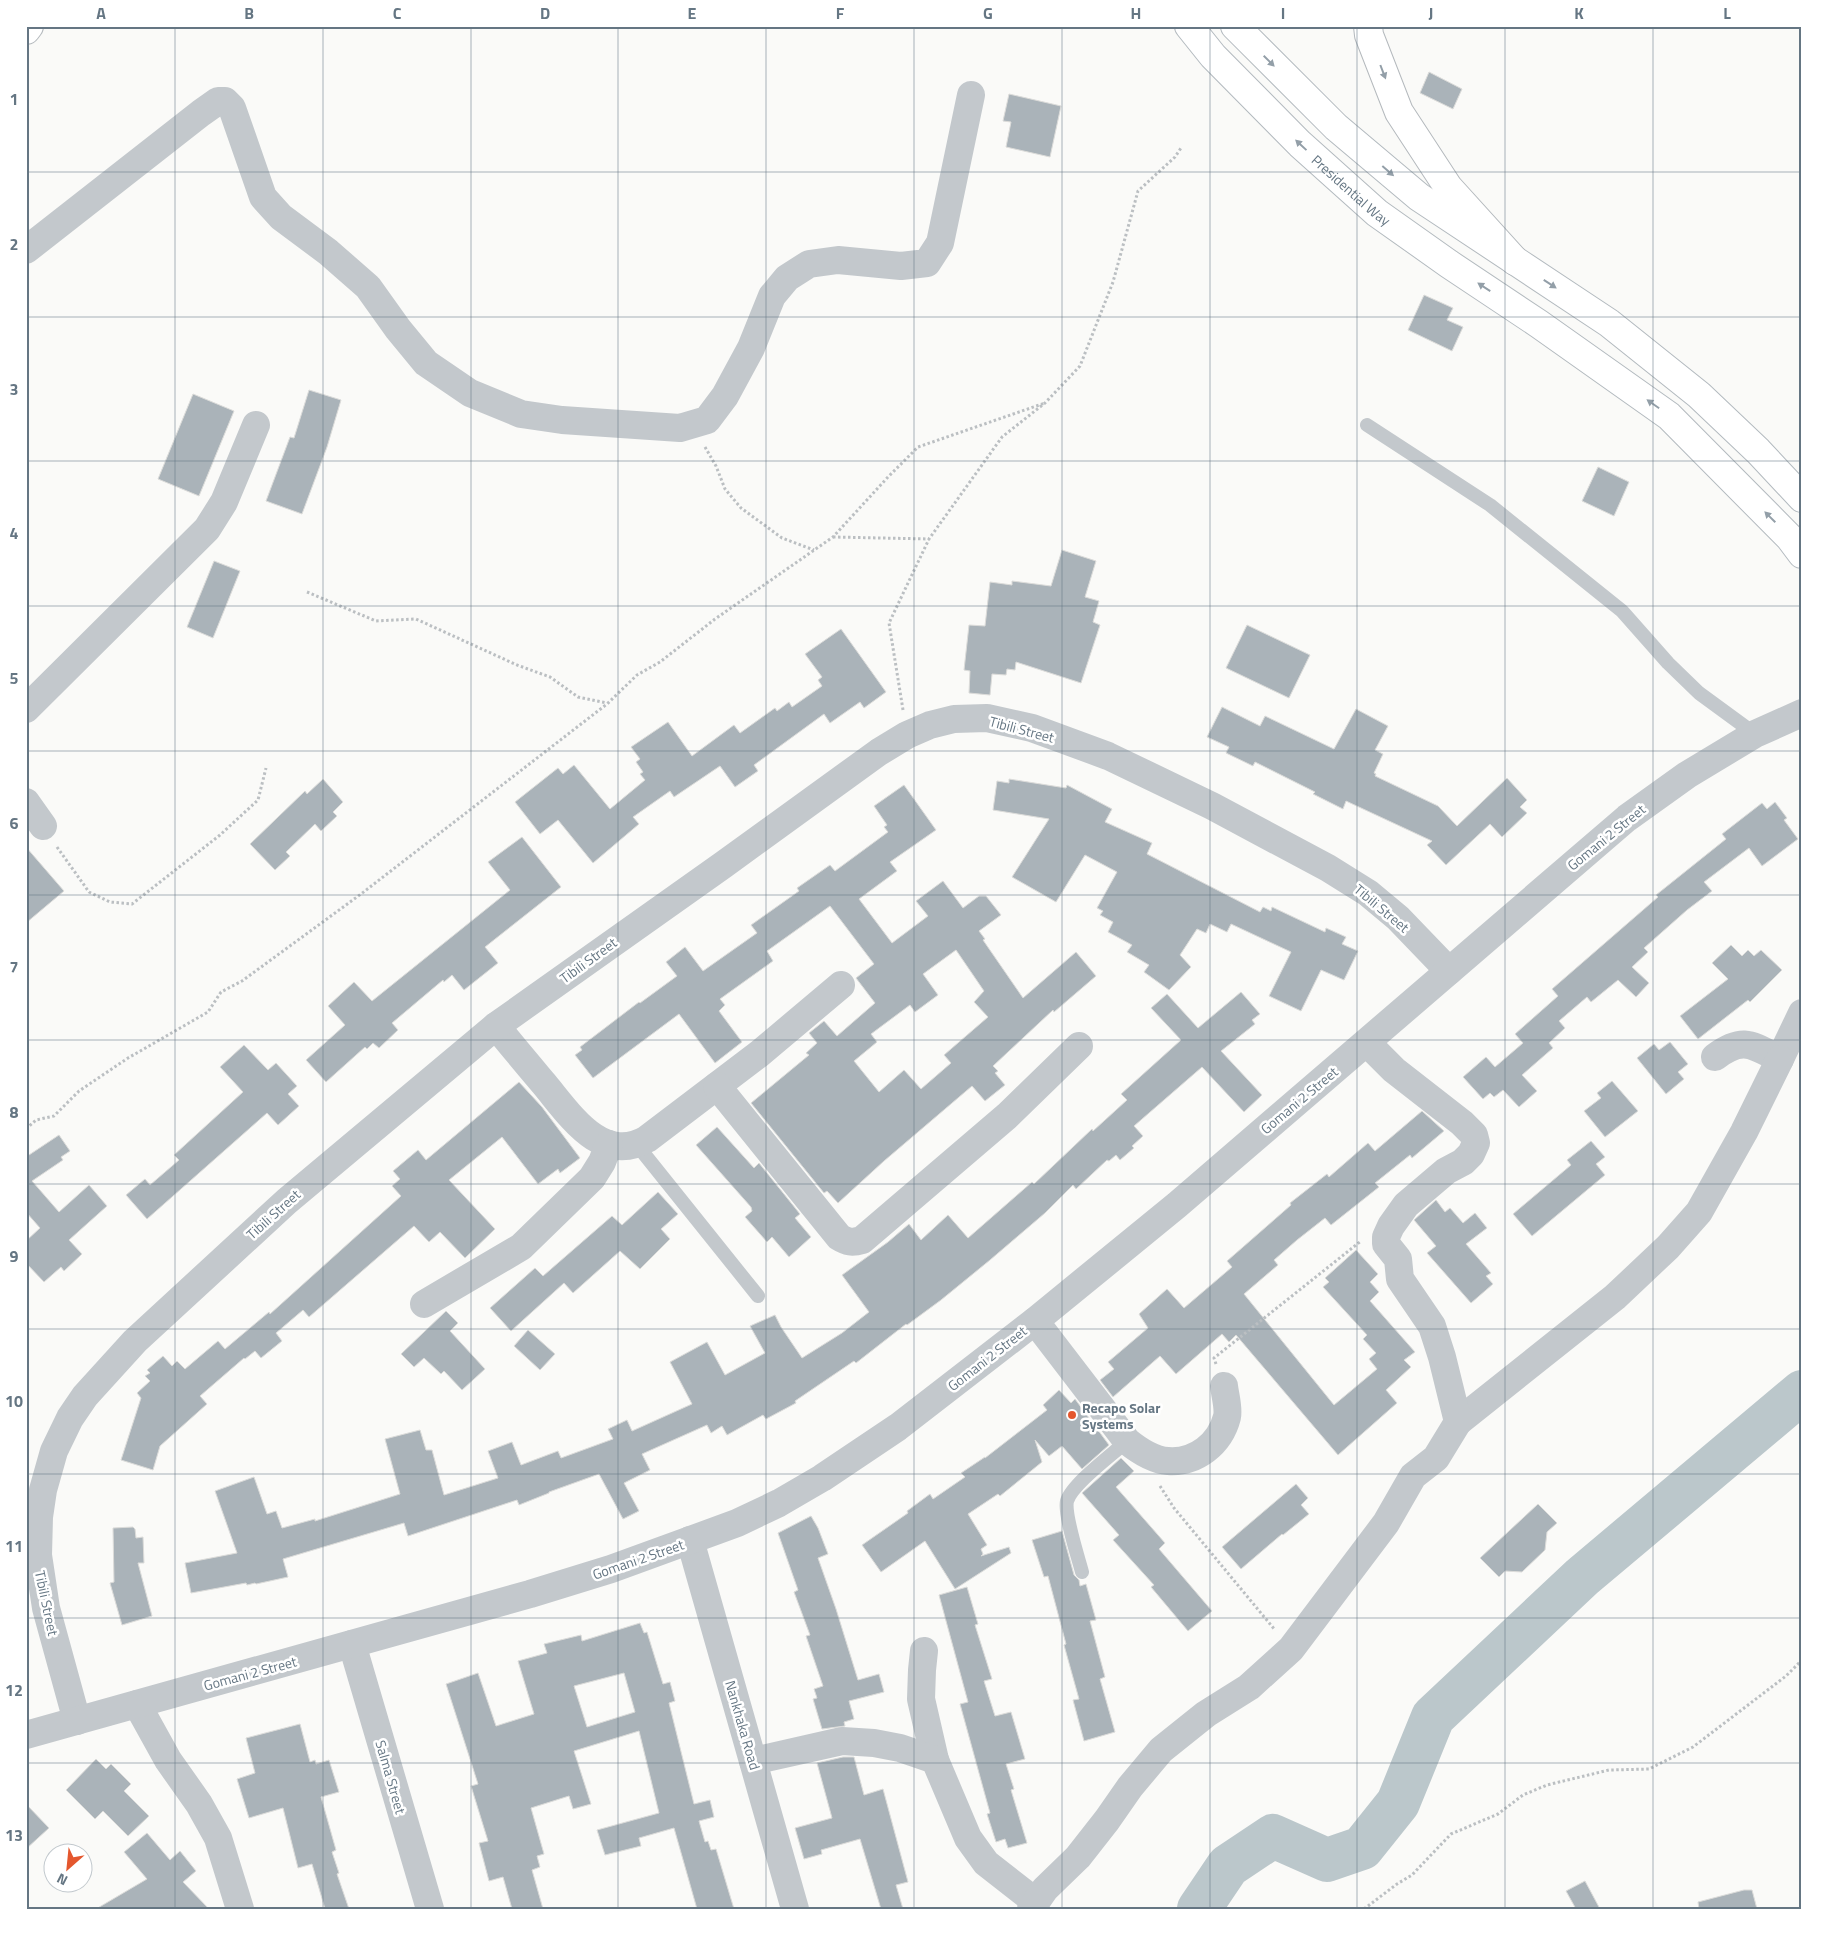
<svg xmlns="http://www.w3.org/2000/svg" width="1828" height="1935" font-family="'Titillium Web',sans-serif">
	<rect width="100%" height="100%" fill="#fafaf8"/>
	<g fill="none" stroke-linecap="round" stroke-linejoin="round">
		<!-- river -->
		<polyline stroke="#bbc7cb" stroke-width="44" points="1199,1909 1228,1866 1273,1836 1327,1860 1362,1848 1398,1803 1433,1717 1582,1577 1802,1392"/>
	</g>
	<!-- building -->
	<g fill="#aab3b9" stroke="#dcdcda" fill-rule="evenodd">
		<polygon points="1429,72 1462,89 1453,109 1420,93"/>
		<polygon points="1009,94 1061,106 1050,157 1006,147 1011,122 1003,121"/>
		<polygon points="1424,295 1453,308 1447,320 1463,327 1452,351 1408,330"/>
		<polygon points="309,390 341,400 327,447 302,514 266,501 290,437 294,438"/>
		<polygon points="193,394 234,411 199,496 158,479"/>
		<polygon points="1598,467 1629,482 1614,516 1582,501"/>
		<polygon points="1062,550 1096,561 1085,597 1099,601 1093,622 1100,625 1081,683 1016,662 1015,670 1007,669 1006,675 992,674 990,695 969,693 970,671 964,670 969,625 985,626 990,582 1012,585 1012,581 1051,586"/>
		<polygon points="214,561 240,571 213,638 187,627"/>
		<polygon points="1247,625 1310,655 1289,698 1226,668"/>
		<polygon points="841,629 886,692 864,708 860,702 830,723 824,714 754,765 758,771 735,787 720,766 674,797 670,791 633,817 639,824 593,863 558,820 540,834 515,802 558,768 563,774 574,765 610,809 645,780 640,774 643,772 636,762 640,759 631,747 668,722 692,756 734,725 740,733 775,708 777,711 789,702 792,707 822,686 818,680 822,677 805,654"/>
		<polygon points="1222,707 1260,726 1265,716 1334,749 1356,709 1388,726 1375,750 1383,754 1374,773 1376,774 1375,776 1438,806 1457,826 1507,778 1527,800 1520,807 1527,813 1502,837 1490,824 1446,865 1427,845 1432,841 1346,801 1343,809 1313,794 1315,792 1255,762 1253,766 1226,753 1229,747 1207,737"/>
		<polygon points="323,779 343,802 333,812 337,816 321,831 315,824 286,852 290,856 275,870 250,844 305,791 307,794"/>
		<polygon points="1009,779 1066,788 1067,785 1112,809 1105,822 1152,843 1147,854 1260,912 1263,907 1271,911 1272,907 1325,932 1326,928 1346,937 1342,944 1358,951 1344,980 1321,970 1301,1011 1269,996 1291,952 1231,924 1227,932 1210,924 1206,933 1197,929 1180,955 1191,967 1169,990 1144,972 1149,965 1127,952 1132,945 1108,932 1113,922 1100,915 1103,911 1097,908 1117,872 1085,855 1056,902 1012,877 1049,819 993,810 997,781 1009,783"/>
		<path d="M904 785 936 830 890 862 897 871 859 899 892 943 928 916 916 901 943 881 963 908 979 896H986L1001 915 979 931 985 939 983 940 1023 998 1076 952 1096 976 1054 1012 1053 1010 993 1066 998 1071 995 1073 1005 1085 985 1101 972 1086 884 1161 838 1203 827 1191 824 1193 751 1103 809 1055 806 1053 817 1043 809 1033 824 1021 837 1036 875 1003 856 978 874 964 830 906 767 951 773 961 720 999 725 1005 719 1011 742 1042 715 1063 679 1014 593 1078 575 1055 582 1050 580 1047 639 1002 640 1003 677 976 666 962 685 947 703 971 757 933 751 925 799 891 797 888 830 865 835 871 888 832 884 827 887 825 874 806ZM956 950 984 991 974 1002 988 1017 944 1055 951 1063 921 1089 904 1070 879 1092 854 1061 877 1042 871 1034 910 1005 915 1012 938 995 923 974Z"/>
		<polygon points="1775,802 1787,818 1784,820 1798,839 1762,866 1749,848 1704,882 1712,891 1687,910 1644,948 1648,952 1632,967 1649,983 1636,997 1618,980 1591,1002 1587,997 1559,1021 1565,1028 1549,1043 1553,1048 1522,1075 1537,1091 1519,1107 1503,1090 1494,1097 1490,1093 1483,1099 1463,1077 1486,1057 1495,1067 1523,1043 1515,1034 1558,996 1552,989 1658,897 1656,895 1726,839 1722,834 1762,803 1767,809"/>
		<polygon points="522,837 561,887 485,947 498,963 464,990 452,975 444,982 443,980 392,1023 398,1030 379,1048 373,1043 367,1049 365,1047 326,1082 306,1060 345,1025 328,1006 354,982 372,1001 510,890 488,862"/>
		<polygon points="26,847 64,891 26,923"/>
		<polygon points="1731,945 1742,956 1748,950 1754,956 1761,950 1782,970 1750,1002 1748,1000 1698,1039 1680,1016 1728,979 1712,963"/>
		<polygon points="1241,992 1260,1014 1252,1020 1255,1024 1221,1051 1262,1095 1244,1112 1202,1067 1134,1126 1143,1136 1132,1146 1134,1148 1120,1160 1116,1155 1109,1161 1107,1160 1076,1189 1073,1185 1045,1213 990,1260 941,1300 907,1325 906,1324 856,1363 854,1361 795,1401 796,1403 766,1419 763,1415 727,1435 722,1426 711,1433 707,1425 642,1454 650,1470 624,1483 639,1511 623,1519 599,1474 549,1492 549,1493 519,1505 517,1500 408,1536 404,1523 283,1559 288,1577 256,1584 255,1583 247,1585 246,1583 191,1593 185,1563 237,1553 215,1491 254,1477 267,1514 276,1511 282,1528 315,1519 315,1521 400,1494 385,1439 420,1430 426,1450 432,1450 444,1495 498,1478 488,1451 512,1442 521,1465 558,1451 561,1458 613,1439 608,1429 627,1420 632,1431 692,1404 670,1362 707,1342 725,1375 765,1353 750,1326 775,1315 781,1327 802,1358 842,1333 869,1312 842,1275 888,1242 909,1224 921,1240 948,1215 968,1238 1032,1182 1034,1184 1092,1129 1093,1131 1127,1100 1121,1094 1181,1040 1151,1008 1167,994 1198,1028"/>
		<polygon points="1670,1042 1688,1064 1678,1072 1684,1079 1666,1094 1637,1058 1654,1044 1659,1050"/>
		<polygon points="244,1045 268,1070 276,1063 297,1086 288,1094 299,1106 278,1125 267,1113 147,1219 126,1195 145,1179 150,1185 179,1160 174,1155 243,1092 220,1067"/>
		<polygon points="1612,1081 1638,1111 1605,1137 1584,1111 1601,1098 1597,1093"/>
		<polygon points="519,1082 542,1107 580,1158 560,1173 558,1169 538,1184 502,1137 449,1180 495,1229 465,1258 440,1232 429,1242 414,1226 309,1317 303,1310 276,1333 282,1341 261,1358 255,1351 245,1359 244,1358 200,1396 207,1404 160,1446 153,1470 121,1460 141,1398 137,1393 150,1381 145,1376 150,1373 147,1370 163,1356 172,1366 177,1361 185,1369 218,1341 225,1349 269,1312 270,1314 401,1196 392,1186 400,1179 393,1171 418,1150 426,1160"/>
		<polygon points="1422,1111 1444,1131 1412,1158 1410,1155 1375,1183 1379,1187 1331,1225 1325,1218 1297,1240 1274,1260 1278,1265 1244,1294 1334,1405 1377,1369 1369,1359 1376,1353 1363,1339 1367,1335 1323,1287 1329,1282 1325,1278 1356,1250 1378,1274 1370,1282 1379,1292 1370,1301 1415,1352 1404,1360 1411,1367 1386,1390 1397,1403 1338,1455 1236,1335 1229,1342 1222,1334 1176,1374 1160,1356 1113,1397 1100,1380 1114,1369 1108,1362 1148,1328 1139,1314 1167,1289 1184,1308 1232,1267 1227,1261 1291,1205 1290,1203 1327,1174 1329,1177 1368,1143 1375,1151"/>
		<polygon points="717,1127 754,1168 759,1163 800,1214 795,1218 811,1237 789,1257 772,1237 767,1242 745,1217 752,1211 751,1207 696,1145"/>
		<polygon points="59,1135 70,1151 61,1157 63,1160 32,1181 59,1212 89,1185 107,1206 69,1240 82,1254 64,1271 61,1267 44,1282 26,1263 26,1241 40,1228 26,1212 26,1157"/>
		<polygon points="1591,1141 1605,1157 1596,1164 1605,1175 1532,1236 1513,1214 1571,1165 1567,1160"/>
		<polygon points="658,1192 678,1214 661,1229 670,1239 640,1269 620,1251 573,1293 564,1283 511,1331 490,1308 535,1268 543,1276 612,1216 622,1225"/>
		<polygon points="1436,1200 1445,1212 1450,1208 1463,1223 1475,1213 1487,1228 1466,1244 1491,1273 1486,1276 1493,1284 1471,1303 1427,1253 1436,1246 1414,1220"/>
		<polygon points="446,1311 458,1323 450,1331 485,1369 462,1390 444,1371 441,1374 424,1358 414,1367 401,1354"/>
		<polygon points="528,1330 555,1354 540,1370 514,1346"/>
		<polygon points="1059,1390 1071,1403 1075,1399 1109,1445 1082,1469 1062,1446 1049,1456 1035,1440 1042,1462 1000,1496 998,1494 968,1514 987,1545 981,1549 983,1554 981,1556 1009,1547 1011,1553 955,1589 925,1541 881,1572 862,1545 908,1513 907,1511 930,1494 933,1499 965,1477 961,1473 985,1457 985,1458 1047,1410 1043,1405"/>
		<polygon points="1121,1458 1134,1471 1116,1487 1165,1543 1159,1549 1212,1611 1188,1631 1151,1587 1154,1585 1113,1540 1119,1535 1082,1493"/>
		<polygon points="1296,1484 1308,1498 1301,1505 1309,1514 1283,1535 1282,1534 1241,1569 1222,1547"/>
		<polygon points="1538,1504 1557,1523 1547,1532 1545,1550 1522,1572 1505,1571 1499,1577 1480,1558"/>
		<polygon points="811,1516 818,1528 828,1554 818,1558 836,1609 858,1680 879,1674 884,1692 849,1701 854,1719 844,1722 845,1726 822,1729 813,1699 817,1698 814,1689 823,1686 806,1636 810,1635 794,1592 798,1590 778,1533"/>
		<polygon points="133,1527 135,1529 136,1538 143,1537 144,1563 138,1563 152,1616 122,1625 110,1583 114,1582 113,1528"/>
		<polygon points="1062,1531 1074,1575 1079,1580 1080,1586 1086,1584 1096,1620 1090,1621 1105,1677 1100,1679 1115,1732 1084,1741 1073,1700 1079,1699 1064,1645 1066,1644 1048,1576 1044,1577 1032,1540"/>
		<polygon points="967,1587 978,1624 975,1625 992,1679 984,1681 995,1716 1011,1712 1025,1759 1006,1764 1014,1789 1011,1790 1027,1843 1008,1848 1005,1839 996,1842 987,1814 990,1813 960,1704 968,1702 939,1595"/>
		<path d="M640 1623 644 1633 647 1632 663 1684 670 1682 675 1701 669 1703 694 1804 710 1800 714 1817 699 1821 705 1842 708 1841 711 1850 716 1849 734 1909H697L674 1828 639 1838 641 1846 605 1855 597 1830 659 1813 639 1731 574 1751 591 1804 573 1809 569 1796 531 1808 544 1854 537 1856 540 1867 532 1870 543 1909H512L503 1877 489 1881 479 1843 488 1841 471 1786 478 1784 446 1684 478 1673 496 1726 534 1714 518 1661 547 1653 544 1644 581 1635 582 1641ZM624 1673 635 1712 587 1727 574 1686Z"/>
		<polygon points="300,1724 310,1762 315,1760 316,1764 329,1760 339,1792 321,1797 336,1850 332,1852 339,1873 337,1874 349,1909 325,1909 312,1864 298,1868 283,1808 249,1818 237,1779 255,1773 246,1738"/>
		<polygon points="843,1757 854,1757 864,1795 883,1789 908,1882 896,1885 903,1909 881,1909 860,1839 821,1850 822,1854 804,1859 795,1828 832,1818 817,1763"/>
		<polygon points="96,1759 106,1769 111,1764 131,1784 124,1791 149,1816 128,1836 103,1811 95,1819 66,1790"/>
		<polygon points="26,1804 49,1828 26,1849"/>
		<polygon points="147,1833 170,1860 180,1851 196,1871 183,1882 209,1909 96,1909 147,1879 124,1852"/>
		<polygon points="1585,1881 1600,1909 1576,1909 1566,1891"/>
		<polygon points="1744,1890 1752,1890 1757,1909 1699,1909 1698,1902"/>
	</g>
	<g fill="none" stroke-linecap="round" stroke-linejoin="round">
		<defs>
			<g id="secondary">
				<path id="s1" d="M1189 26 1213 56 1300 144 1377 213 1449 264 1539 324 1669 416 1790 538 1802 554"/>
				<polyline points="1235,26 1336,127 1419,197 1609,323 1699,395 1758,451 1802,498"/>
			</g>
			<g id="highway">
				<polyline points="1368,26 1369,35 1399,112 1448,187 1515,261"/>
				<polyline points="26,30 29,26"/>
			</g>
		</defs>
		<!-- secondary casing -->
		<use href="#secondary" stroke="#b3babf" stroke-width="30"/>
		<!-- highway casing -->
		<use href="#highway" stroke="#b4b9bd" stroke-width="30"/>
		<!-- path -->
		<g stroke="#bbbfc2" stroke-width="3" stroke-dasharray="2.5 2.5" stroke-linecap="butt">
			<polyline points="705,447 716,466 725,489 741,508 782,538 814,550"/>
			<polyline points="833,537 929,539"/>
			<polyline points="307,592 376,621 416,619 517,665 550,677 578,697 607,703"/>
			<polyline points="903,710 889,623 929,539 1002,437 1045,403 1080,366 1113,282 1138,191 1175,157 1181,148"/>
			<polyline points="57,847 89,892 110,902 132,904 220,835 258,800 266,768"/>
			<polyline points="26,1129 36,1120 54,1116 79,1091 128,1058 208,1012 221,992 242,981 361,894 607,704 637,675 660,662 715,619 833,537 888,477 918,447 1045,403"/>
			<polyline points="1216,1364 1214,1358 1361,1241"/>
			<polyline points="1160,1486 1174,1508 1275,1630"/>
			<polyline points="1364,1909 1397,1884 1412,1875 1451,1834 1498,1814 1523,1795 1547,1785 1609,1770 1649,1769 1693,1747 1786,1676 1802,1660"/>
		</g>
		<!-- lane -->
		<g stroke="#c3c8cc" stroke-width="14">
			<polyline points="1367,425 1490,505 1622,611 1668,663 1699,693 1755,734"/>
			<polyline points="637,1145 758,1296"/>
			<path d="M1082 1572C1078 1557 1064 1514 1067 1501 1072 1484 1113 1454 1127 1441"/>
		</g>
		<!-- street -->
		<g stroke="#c3c8cc" stroke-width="28">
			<polyline points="26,250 201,113 218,101 225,101 232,108 263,197 281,217 328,252 368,287 398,329 426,363 470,393 521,414 562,420 680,428 707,420 725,396 751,348 772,296 787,278 809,264 838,260 901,266 927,263 940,243 971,95"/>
			<polyline points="26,709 207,529 224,502 256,425"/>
			<polyline points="26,802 43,826"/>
			<path d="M496 1026C512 1046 529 1066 545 1085 570 1115 602 1165 647 1139L759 1054 841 985"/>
			<path d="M1715 1057C1743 1036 1752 1045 1780 1059L1802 1013"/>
			<path d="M717 1086 839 1237C847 1242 852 1243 862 1240L1007 1116 1079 1046"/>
			<polyline points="424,1304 521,1247 592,1178 602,1162 609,1144"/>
			<path d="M1035 1321 1127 1441C1138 1450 1153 1460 1168 1461 1196 1463 1220 1444 1227 1417 1229 1408 1225 1395 1224 1386"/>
			<polyline points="1458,1422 1615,1297 1668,1247 1699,1212 1744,1132 1780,1059"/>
			<polyline points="690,1540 795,1909"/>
			<polyline points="352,1644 430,1909"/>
			<polyline points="924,1651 922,1670 921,1699 935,1760"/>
			<polyline points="137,1704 168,1760 199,1804 218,1838 240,1909"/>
			<polyline points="77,1721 46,1608 38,1555 39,1517 43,1490 54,1451 70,1418 85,1396 135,1341 287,1201 496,1026 723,865 879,752 907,735 930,725 954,719 987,718 1032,728 1108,756 1212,806 1328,868 1368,893 1398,918 1449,971"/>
			<polyline points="26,1735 530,1594 611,1569 737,1523 779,1503 822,1478 898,1427 1035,1321 1177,1205 1627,818 1687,775 1755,734 1802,713"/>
			<polyline points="753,1761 842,1741 874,1743 900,1748 935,1760 968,1838 986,1863 1036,1902"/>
			<polyline points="1031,1909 1045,1889 1078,1857 1107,1820 1130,1787 1161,1750 1206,1714 1249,1687 1291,1649 1386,1523 1413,1476 1436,1458 1458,1422 1442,1357 1432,1326 1400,1279 1398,1259 1386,1244 1386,1237 1391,1226 1406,1205 1446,1171 1463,1162 1471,1154 1476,1143 1474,1135 1462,1123 1394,1070 1367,1043"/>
		</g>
		<!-- secondary -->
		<use href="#secondary" stroke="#fff" stroke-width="28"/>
		<!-- highway -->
		<use href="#highway" stroke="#fff" stroke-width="28"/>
	</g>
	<!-- one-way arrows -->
	<defs><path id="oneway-solid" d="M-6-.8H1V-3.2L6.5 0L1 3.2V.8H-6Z" transform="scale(1.25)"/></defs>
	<g fill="#939fa8">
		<use href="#oneway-solid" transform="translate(1269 61) rotate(45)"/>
		<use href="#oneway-solid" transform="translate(1383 72) rotate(69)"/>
		<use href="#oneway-solid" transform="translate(1301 145) rotate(-137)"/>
		<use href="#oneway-solid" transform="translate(1388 171) rotate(41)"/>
		<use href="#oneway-solid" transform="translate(1550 284) rotate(33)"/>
		<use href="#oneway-solid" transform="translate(1484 287) rotate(-147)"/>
		<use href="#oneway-solid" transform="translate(1653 404) rotate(-145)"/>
		<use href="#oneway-solid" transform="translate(1770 517) rotate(-135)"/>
	</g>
	<!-- grid -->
	<path fill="none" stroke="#657683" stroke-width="1" stroke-opacity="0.55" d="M175 26V1909M323 26V1909M471 26V1909M618 26V1909M766 26V1909M914 26V1909M1062 26V1909M1210 26V1909M1357 26V1909M1505 26V1909M1653 26V1909M26 172H1802M26 317H1802M26 461H1802M26 606H1802M26 751H1802M26 895H1802M26 1040H1802M26 1184H1802M26 1329H1802M26 1474H1802M26 1618H1802M26 1763H1802"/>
	<!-- markers -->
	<circle fill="#e4572e" stroke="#fff" stroke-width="2" cx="1072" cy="1415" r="5"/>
	<g text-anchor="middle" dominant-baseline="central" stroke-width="5" stroke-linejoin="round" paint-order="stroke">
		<!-- street labels -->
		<g font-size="14" fill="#657683" stroke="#fff">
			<text stroke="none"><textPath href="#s1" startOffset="231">Presidential Way</textPath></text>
			<text transform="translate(1022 729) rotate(15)">Tibili Street</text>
			<text transform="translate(1606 837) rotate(-39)">Gomani 2 Street</text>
			<text transform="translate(1382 908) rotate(40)">Tibili Street</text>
			<text transform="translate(588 960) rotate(-36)">Tibili Street</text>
			<text transform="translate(1299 1100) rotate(-40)">Gomani 2 Street</text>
			<text transform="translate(273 1214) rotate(-42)">Tibili Street</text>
			<text transform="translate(987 1358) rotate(-38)">Gomani 2 Street</text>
			<text transform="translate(638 1559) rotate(-19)">Gomani 2 Street</text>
			<text transform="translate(47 1603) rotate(78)">Tibili Street</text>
			<text transform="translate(250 1673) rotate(-15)">Gomani 2 Street</text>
			<text transform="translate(743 1725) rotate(74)">Nankhaka Road</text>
			<text transform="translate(391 1777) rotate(74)">Salma Street</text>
		</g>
		<!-- poi labels -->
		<g font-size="14" font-weight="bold" fill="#657683" stroke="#fff" text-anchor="start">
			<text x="1082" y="1407">Recapo Solar<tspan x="1082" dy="16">Systems</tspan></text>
		</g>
	</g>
	<!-- border -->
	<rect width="1828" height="1935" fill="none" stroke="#ffffff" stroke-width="55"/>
	<!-- north arrow -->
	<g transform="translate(68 1868) rotate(207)"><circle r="24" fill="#ffffff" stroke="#c1c8cd"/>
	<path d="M0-4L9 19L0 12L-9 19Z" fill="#e4572e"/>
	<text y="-8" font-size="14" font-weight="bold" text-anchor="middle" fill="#657683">N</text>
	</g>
	<rect x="28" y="28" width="1772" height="1880" fill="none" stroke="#657683" stroke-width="2"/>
	<g font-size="16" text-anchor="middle" font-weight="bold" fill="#657683">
		<text x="101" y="19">A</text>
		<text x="249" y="19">B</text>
		<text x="397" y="19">C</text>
		<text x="545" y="19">D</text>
		<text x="692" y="19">E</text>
		<text x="840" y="19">F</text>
		<text x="988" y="19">G</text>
		<text x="1136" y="19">H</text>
		<text x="1283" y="19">I</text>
		<text x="1431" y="19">J</text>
		<text x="1579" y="19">K</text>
		<text x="1727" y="19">L</text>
		<text x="14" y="105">1</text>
		<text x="14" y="250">2</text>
		<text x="14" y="395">3</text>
		<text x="14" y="539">4</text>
		<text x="14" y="684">5</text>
		<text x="14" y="829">6</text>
		<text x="14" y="973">7</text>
		<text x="14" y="1118">8</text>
		<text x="14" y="1262">9</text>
		<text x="14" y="1407">10</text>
		<text x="14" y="1552">11</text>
		<text x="14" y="1696">12</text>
		<text x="14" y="1841">13</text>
	</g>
</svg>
